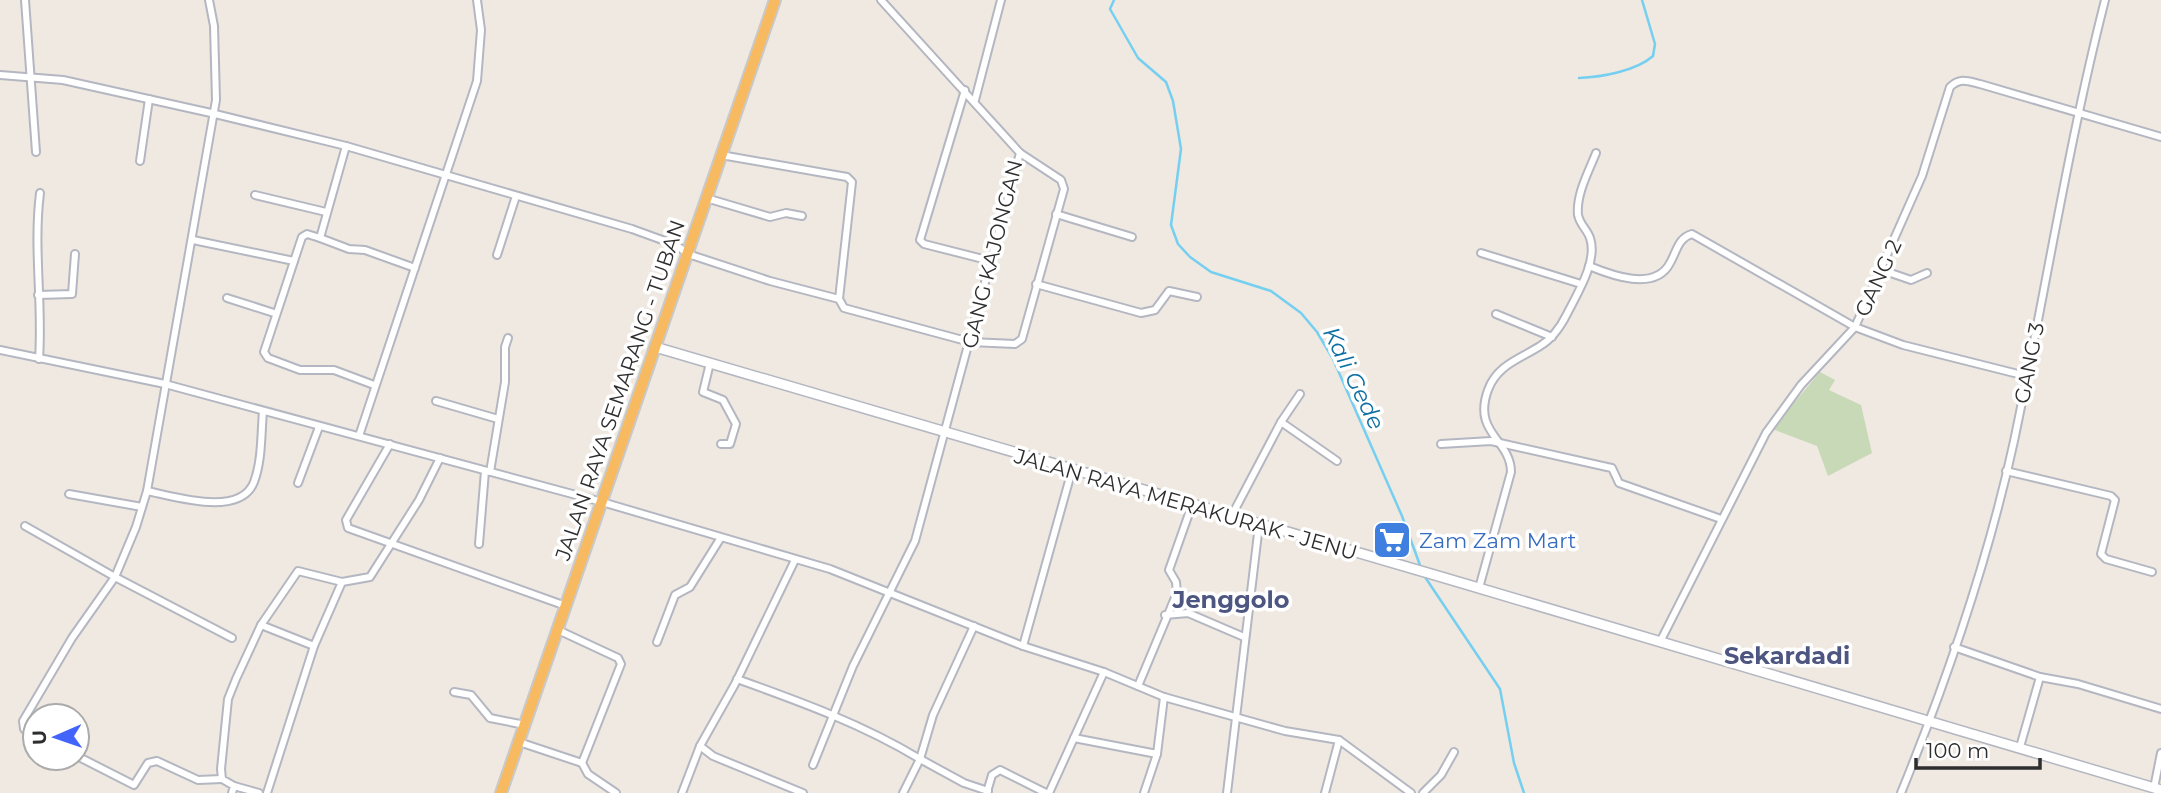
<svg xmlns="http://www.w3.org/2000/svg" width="2161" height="793" font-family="Montserrat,sans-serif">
	<rect width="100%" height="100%" fill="#efe9e1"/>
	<!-- cemetery -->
	<polygon fill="#c8d9b8" points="1820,372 1835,380 1829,390 1861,405 1872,453 1828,476 1817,446 1772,429"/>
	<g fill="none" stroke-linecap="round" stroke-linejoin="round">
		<!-- stream -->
		<g stroke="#75cff0" stroke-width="2.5">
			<polyline points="1114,0 1110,9 1138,58 1166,82 1173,101 1181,149 1171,225 1178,244 1190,257 1211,272 1271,291 1301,313 1317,332 1333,359 1402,516 1421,568"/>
			<path d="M1579 78C1602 77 1636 71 1653 56L1655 44 1642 0"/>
			<polyline points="1423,574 1500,689 1514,763 1524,793"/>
		</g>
		<defs>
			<g id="minor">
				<polyline points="25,0 36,152"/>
				<polyline points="0,75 63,80 211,113 346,146 632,229 676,245 688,254 770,281 839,299"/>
				<polyline points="965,90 920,240 924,244 991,261"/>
				<polyline points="975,100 1001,0"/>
				<polyline points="346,146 320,238 307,234 302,237 264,352 268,358 300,370 334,370 374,385"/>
				<polyline points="721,155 847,177 852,182 839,299 844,308 970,342 1015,344 1022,339 1064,189 1061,180 1020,153"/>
				<polyline points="140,161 149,99"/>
				<polyline points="255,195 326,212"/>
				<polyline points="706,198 770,217 786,213 802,216"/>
				<polyline points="1056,214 1132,237"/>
				<polyline points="320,238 349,249 365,250 415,268"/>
				<polyline points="193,240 294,261"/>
				<polyline points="1481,253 1581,284"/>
				<polyline points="497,255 516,196"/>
				<path d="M1589 266C1611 275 1655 292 1670 263 1677 251 1678 238 1692 234L1855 327 1903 345 2026 376"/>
				<polyline points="1882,270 1911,280 1927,273"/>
				<polyline points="1036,284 1141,313 1155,310 1169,291 1197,297"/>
				<polyline points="38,295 72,294 75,254"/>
				<polyline points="227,298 274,313"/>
				<polyline points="1496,314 1552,337"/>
				<polyline points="0,350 165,384 602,502 830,569 1023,646 1104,672 1164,697 1285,731 1339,740 1411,793"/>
				<path d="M39 359C43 303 33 249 40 193"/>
				<polyline points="710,363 703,392 723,400 736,424 730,444 721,444"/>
				<polyline points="436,401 498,419"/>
				<polyline points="1281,422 1337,461"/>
				<polyline points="359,436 477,81 481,30 477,0"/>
				<polyline points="390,444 346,520 348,528 566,606"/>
				<polyline points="1441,444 1491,441 1607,467 1612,468 1619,483 1721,519"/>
				<polyline points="2006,471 2111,496 2115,500 2101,554 2106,559 2152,572"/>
				<polyline points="490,472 505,382 505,347 508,338"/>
				<polyline points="298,483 319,427"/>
				<path d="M147 491C173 496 240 518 254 482 262 461 261 435 263 411"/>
				<polyline points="69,494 142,507"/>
				<polyline points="1231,517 1281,422 1300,394"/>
				<polyline points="25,526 115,577 232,638"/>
				<polyline points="479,544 485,471"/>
				<polyline points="795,560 735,684 700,746 713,756 803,793"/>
				<path d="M1479 588 1511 472C1511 440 1472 433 1488 390 1497 365 1520 359 1540 346 1552 339 1561 326 1567 314 1577 294 1598 261 1590 238 1587 229 1580 225 1578 215 1576 194 1589 171 1596 153"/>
				<polyline points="1165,615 1188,613 1244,637"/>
				<polyline points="261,625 314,646"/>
				<path d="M1661 640 1766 433 1801 385 1855 327 1922 176 1950 87C1960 77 1968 81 1980 84L2161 137"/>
				<polyline points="657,642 675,595 690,587 720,539"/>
				<polyline points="1023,646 1072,470"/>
				<polyline points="1954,647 2040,677 2078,684 2161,709"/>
				<path d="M737 679C801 702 862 724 920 759L933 715 974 626"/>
				<polyline points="1138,686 1177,593 1176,582 1169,570 1192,505"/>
				<polyline points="454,692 471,695 490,718 525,725"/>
				<polyline points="35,735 24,729 23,721 72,638 115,577 136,527 147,491 216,100 214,26 209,0"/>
				<polyline points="1074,738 1157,754 1164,697"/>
				<polyline points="519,742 582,763 621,664 618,658 558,630"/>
				<polyline points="2020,747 2040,677"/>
				<polyline points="77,756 134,785 148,763 157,761 198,780 222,779"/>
				<polyline points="582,763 588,774 616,793"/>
				<polyline points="813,765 853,666 915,541 1020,153 881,0"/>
				<polyline points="234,786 259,793"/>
				<polyline points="2154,788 2161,753"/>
				<polyline points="987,792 992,775 1000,770 1046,793"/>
				<polyline points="232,793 234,786 222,779 221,769 228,699 236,679 261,625 298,571 342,582 370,577 419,500 440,458"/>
				<polyline points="267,793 314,646 342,582"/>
				<polyline points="682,793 700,746"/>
				<polyline points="903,793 920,759 964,783 988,791"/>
				<polyline points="1049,793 1104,672"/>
				<polyline points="1144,793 1157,754"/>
				<polyline points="1227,793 1259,525"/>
				<polyline points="1325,793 1339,740"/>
				<polyline points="1423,793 1441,775 1454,752"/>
				<path d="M1901 793C1947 680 1988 561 2014 441 2045 294 2068 145 2105 0"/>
			</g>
			<path id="secondary" d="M655 347C1157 496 1660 638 2161 790"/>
			<polyline id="trunk" points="501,793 775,0"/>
		</defs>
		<!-- minor casing -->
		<use href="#minor" stroke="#b4b7c1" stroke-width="10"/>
		<!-- secondary casing -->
		<use href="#secondary" stroke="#b4b7c1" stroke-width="12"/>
		<!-- trunk casing -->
		<use href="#trunk" stroke="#c9c9c9" stroke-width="14"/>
		<!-- minor -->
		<use href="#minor" stroke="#fff" stroke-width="6"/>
		<!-- secondary -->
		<use href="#secondary" stroke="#fff" stroke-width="9"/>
		<!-- trunk -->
		<use href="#trunk" stroke="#f8ba60" stroke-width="10"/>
	</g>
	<!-- icons -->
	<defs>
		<symbol id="supermarket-square" viewBox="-11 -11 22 22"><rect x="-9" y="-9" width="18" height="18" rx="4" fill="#3f7fe0" stroke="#fff"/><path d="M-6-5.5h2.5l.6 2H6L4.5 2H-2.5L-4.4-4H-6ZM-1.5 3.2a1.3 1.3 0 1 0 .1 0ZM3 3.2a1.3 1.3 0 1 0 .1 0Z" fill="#fff"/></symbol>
	</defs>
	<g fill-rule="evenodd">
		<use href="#supermarket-square" x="1370" y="518" width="44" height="44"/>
	</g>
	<g text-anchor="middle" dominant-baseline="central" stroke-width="7" stroke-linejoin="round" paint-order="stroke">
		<!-- street labels -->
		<g font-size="21" fill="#2e2e2e" stroke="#fff">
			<text transform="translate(992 254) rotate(-76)">GANG KAJONGAN</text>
			<text transform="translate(1878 278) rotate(-65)">GANG 2</text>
			<text transform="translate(2029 363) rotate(-79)">GANG 3</text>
			<text transform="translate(620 390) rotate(-71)">JALAN RAYA SEMARANG - TUBAN</text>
			<text transform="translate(1186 504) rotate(16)">JALAN RAYA MERAKURAK - JENU</text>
		</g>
		<!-- shop labels -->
		<g font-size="21" fill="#366cbe" stroke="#fff" text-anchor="start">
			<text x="1419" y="540">Zam Zam Mart</text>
		</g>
		<!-- water labels -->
		<g font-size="23" font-style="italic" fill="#0d6fa3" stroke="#fff">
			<text transform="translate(1354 378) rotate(64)">Kali Gede</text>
		</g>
		<!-- quarter labels -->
		<g font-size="24" font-weight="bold" fill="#4d5680" stroke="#fff">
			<text x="1231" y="599">Jenggolo</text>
			<text x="1787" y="655">Sekardadi</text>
		</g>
	</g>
	<!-- north arrow -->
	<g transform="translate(56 737) rotate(268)"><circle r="33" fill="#ffffff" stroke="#ababab" stroke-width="2"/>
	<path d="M0-5L12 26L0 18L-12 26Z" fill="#4264fb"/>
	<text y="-10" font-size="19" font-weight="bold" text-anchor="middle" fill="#2e2e2e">U</text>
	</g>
	<!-- scale -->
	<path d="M1916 758v10h124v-10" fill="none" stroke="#2e2e2e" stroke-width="3.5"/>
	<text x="1926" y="758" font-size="21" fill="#2e2e2e" stroke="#ffffff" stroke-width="5" paint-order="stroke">100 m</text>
</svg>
